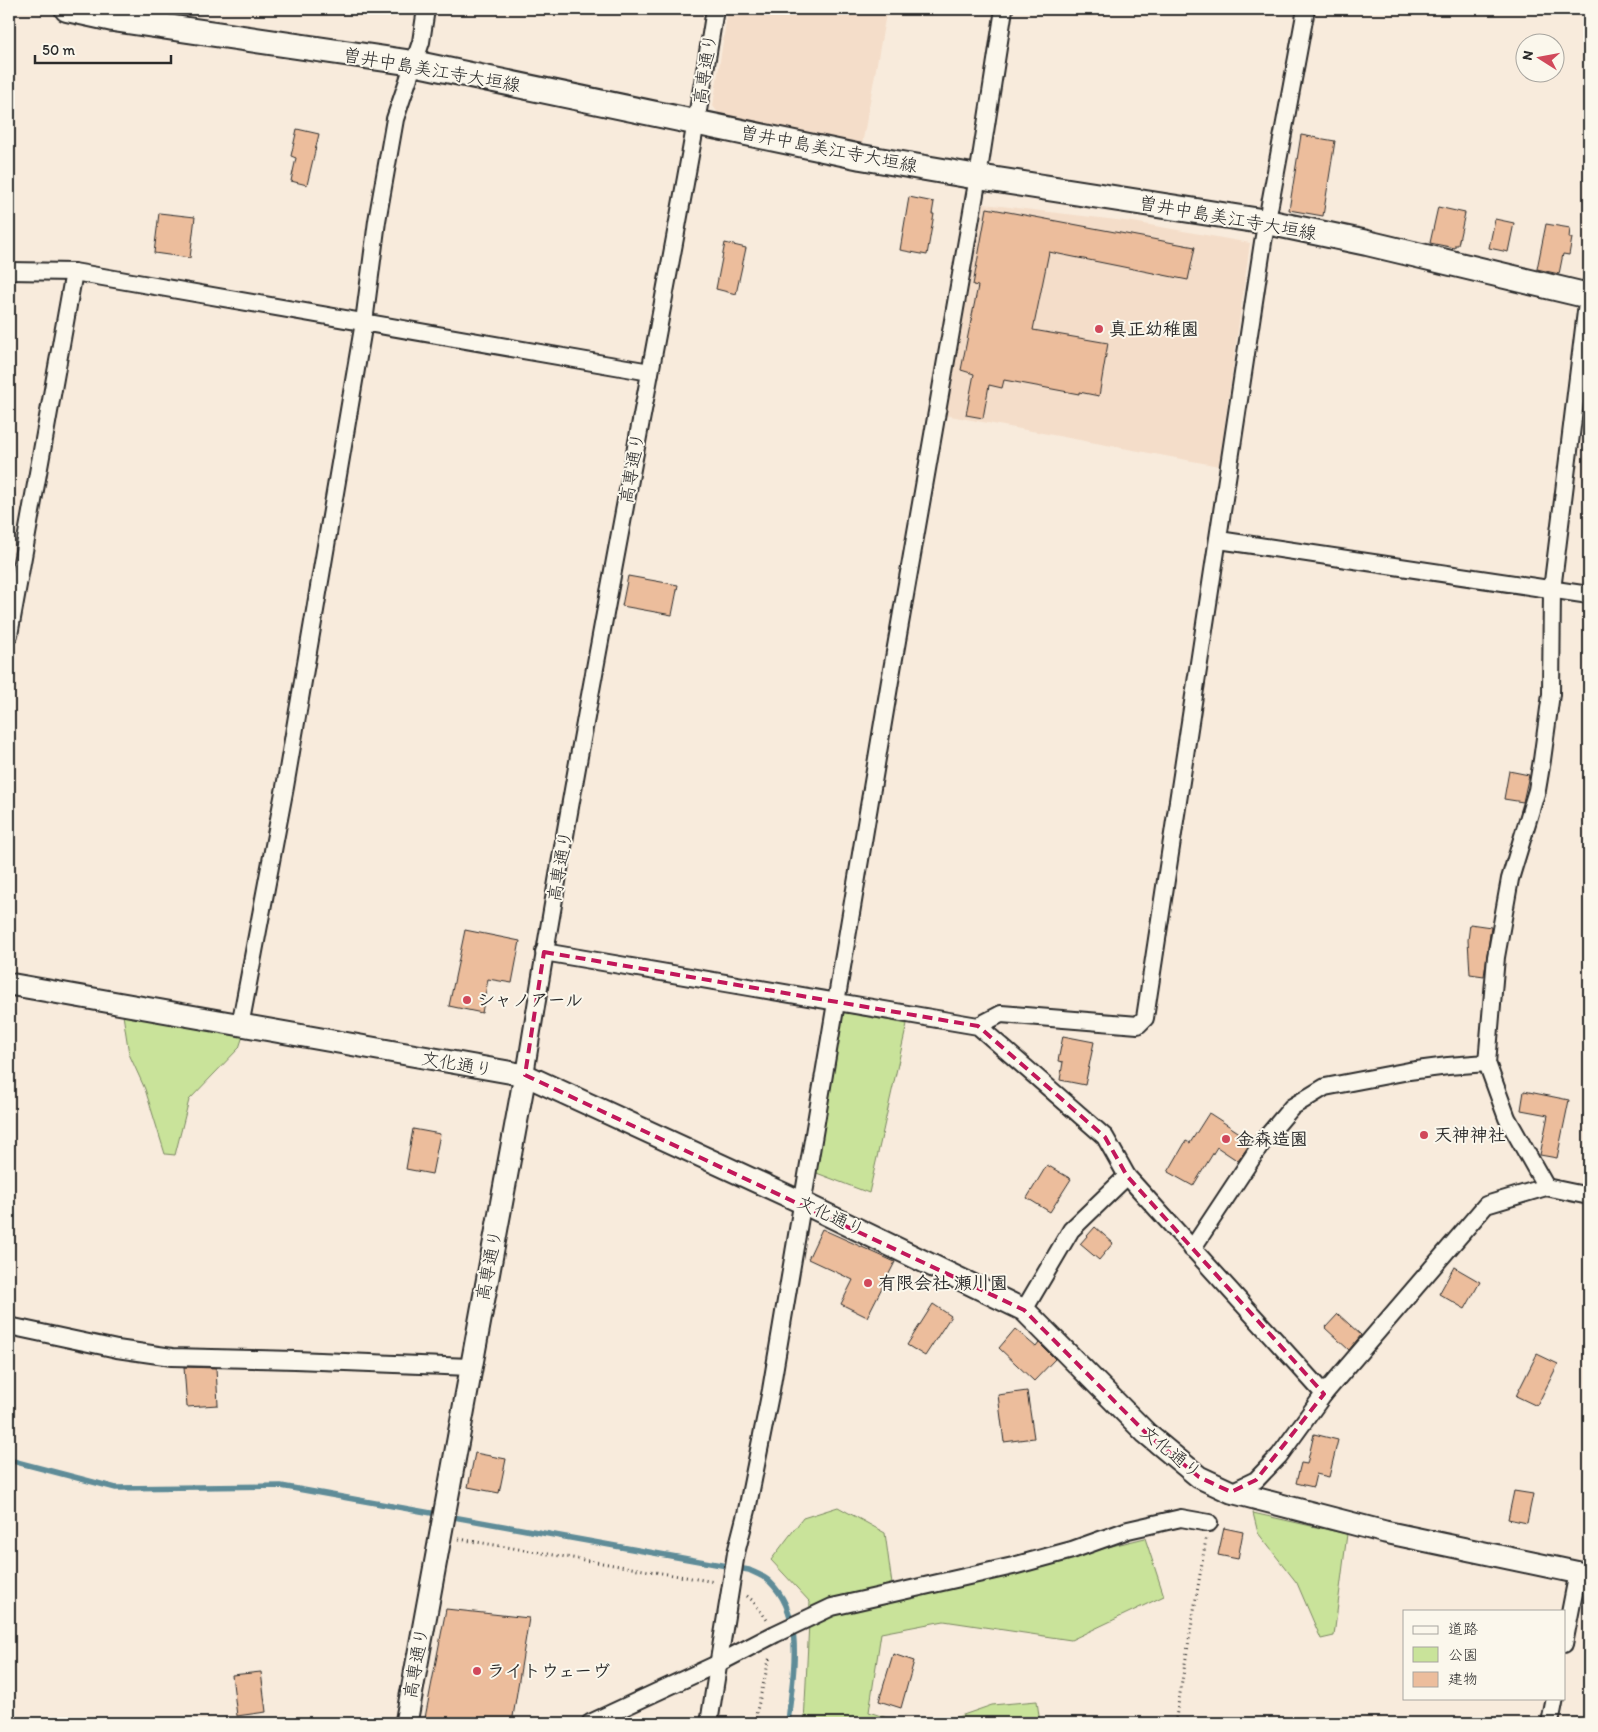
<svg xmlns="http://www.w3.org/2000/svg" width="1598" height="1732" font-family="Itim,'Klee One',sans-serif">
	<rect width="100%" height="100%" fill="#f8ebdc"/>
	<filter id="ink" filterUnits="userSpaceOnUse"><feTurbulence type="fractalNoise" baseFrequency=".02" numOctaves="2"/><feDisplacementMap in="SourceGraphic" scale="10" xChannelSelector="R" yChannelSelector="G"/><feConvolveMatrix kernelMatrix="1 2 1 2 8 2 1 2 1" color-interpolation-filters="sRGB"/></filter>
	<g filter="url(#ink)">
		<!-- built -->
		<g fill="#f4ddc9">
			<polygon points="728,9 860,9 886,14 862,145 721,117 713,106"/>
			<polygon points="984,204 1133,222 1250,243 1219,466 945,415"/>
		</g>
		<!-- green -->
		<g fill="#c9e39a" stroke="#7a8762">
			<polygon points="843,1012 907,1024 869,1193 814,1172"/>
			<polygon points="123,1015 243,1036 239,1048 189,1100 175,1155 165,1154 145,1089 129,1054"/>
			<polygon points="838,1507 885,1533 894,1599 1145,1538 1164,1596 1071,1640 944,1621 881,1633 869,1712 902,1723 804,1723 810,1602 771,1560 803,1518"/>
			<polygon points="1253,1513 1347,1534 1334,1636 1321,1639 1297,1583 1258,1533"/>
			<polygon points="1037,1701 1040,1723 940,1723 992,1705"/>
		</g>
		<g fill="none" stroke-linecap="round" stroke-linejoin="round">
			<!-- stream -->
			<path stroke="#5f8c98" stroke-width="5.5" d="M9 1460 116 1488 281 1486 749 1570C755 1573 764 1576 769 1581 807 1617 792 1677 788 1723"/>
		</g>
		<!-- building -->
		<g fill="#ecbd9c" stroke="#2b2b2b">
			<polygon points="297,129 319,134 307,185 291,181 296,158 291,156"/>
			<polygon points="1301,135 1335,141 1323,216 1289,210"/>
			<polygon points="909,197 934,202 932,214 934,214 927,255 900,250"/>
			<polygon points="1438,207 1465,213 1458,245 1455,245 1455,248 1430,243"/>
			<polygon points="987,208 1195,247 1188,280 1049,252 1033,330 1108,343 1099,396 1079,392 1079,394 1004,380 1002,388 989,385 983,418 966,415 974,374 961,370 978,286 973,285"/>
			<polygon points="159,213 195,217 190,258 154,253"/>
			<polygon points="1495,219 1514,223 1508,252 1489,248"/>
			<polygon points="1546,224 1570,228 1569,238 1572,238 1569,255 1563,254 1559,274 1537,269"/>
			<polygon points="725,243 746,248 736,294 716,289"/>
			<polygon points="628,576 678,585 672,615 622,606"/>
			<polygon points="1509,771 1529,775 1523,802 1504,799"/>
			<polygon points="1470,924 1491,927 1484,976 1470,974 1468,940"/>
			<polygon points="465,930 520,941 512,983 488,979 482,1013 449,1006"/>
			<polygon points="1063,1036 1094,1042 1085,1085 1060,1080 1063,1062 1058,1061"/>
			<polygon points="1524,1091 1569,1100 1557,1158 1540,1155 1548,1115 1521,1110"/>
			<polygon points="1209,1113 1252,1141 1238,1161 1217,1147 1193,1186 1168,1172 1186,1141 1190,1143"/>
			<polygon points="413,1129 440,1134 432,1174 406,1169"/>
			<polygon points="1047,1165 1071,1179 1050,1212 1027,1198"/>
			<polygon points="1095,1227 1113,1243 1099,1260 1080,1244"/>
			<polygon points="822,1229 895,1262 867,1317 841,1304 853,1280 808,1259"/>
			<polygon points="1454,1267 1480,1282 1465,1309 1439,1294"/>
			<polygon points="933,1304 951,1316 925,1356 907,1345"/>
			<polygon points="1338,1314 1361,1335 1349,1350 1325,1328"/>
			<polygon points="1015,1329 1036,1347 1039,1343 1055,1359 1034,1381 999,1348"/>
			<polygon points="1537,1354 1558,1364 1537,1406 1516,1396"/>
			<polygon points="184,1367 216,1368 218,1405 187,1407"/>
			<polygon points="1027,1391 1034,1438 1004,1442 998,1395"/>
			<polygon points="1314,1434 1338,1440 1329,1477 1316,1474 1313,1487 1296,1483 1301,1463 1307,1464"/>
			<polygon points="475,1453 506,1459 499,1493 468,1487"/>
			<polygon points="1514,1491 1533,1494 1527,1523 1508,1519"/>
			<polygon points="1224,1528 1243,1532 1238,1559 1218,1555"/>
			<polygon points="446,1609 529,1618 512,1723 424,1723"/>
			<polygon points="893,1654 914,1661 901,1708 879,1701"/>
			<polygon points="261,1672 266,1712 237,1716 232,1675"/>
		</g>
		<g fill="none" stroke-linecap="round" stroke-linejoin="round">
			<defs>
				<g id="minor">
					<polyline points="9,271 74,272 650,372"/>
					<polyline points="1219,540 1589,595"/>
					<polyline points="9,635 74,272"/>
					<polyline points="544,952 978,1026 1105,1137 1127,1176 1324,1394"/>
					<polyline points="240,1026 285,787 364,322 377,221 395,119 421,42 426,9"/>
					<polyline points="978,1026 1001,1014 1138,1025 1145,1018 1263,242 1306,9"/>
					<path d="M525 1075C562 840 606 607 650 373 672 252 696 131 715 9"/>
					<polyline points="1546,1187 1507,1118 1487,1063 1496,957 1510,879 1537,790 1542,760 1551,694 1552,590 1589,287"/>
					<polyline points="1192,1249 1264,1140 1292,1107 1325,1087 1409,1071 1448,1066 1487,1063"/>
					<polyline points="1024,1310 1071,1230 1127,1176"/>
					<polyline points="9,1326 117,1349 172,1357 295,1360 470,1367"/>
					<polyline points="1231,1492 1256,1480 1279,1456 1324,1394 1486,1205 1546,1187 1589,1196"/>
					<polyline points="1564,1644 1578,1572"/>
					<polyline points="590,1723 719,1663 775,1634 832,1607 1013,1566 1072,1550 1128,1530 1181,1518 1209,1523"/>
					<polyline points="709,1723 736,1553 747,1510 771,1390 890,681 978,177 1004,9"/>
					<polyline points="1550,1723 1555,1698"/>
				</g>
				<g id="tertiary">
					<polyline points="9,984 525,1075 801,1202 1024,1310 1146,1433 1199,1477 1231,1492 1385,1532 1589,1575"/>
					<polyline points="406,1723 525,1075"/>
				</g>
				<polyline id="secondary" points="67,9 113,19 413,63 861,157 978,177 1267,222 1367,243 1589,296"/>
			</defs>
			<!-- minor casing -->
			<use href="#minor" stroke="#2b2b2b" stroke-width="20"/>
			<!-- tertiary casing -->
			<use href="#tertiary" stroke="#2b2b2b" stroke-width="25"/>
			<!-- secondary casing -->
			<use href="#secondary" stroke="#2b2b2b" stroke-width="28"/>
			<!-- path -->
			<g stroke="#2b2b2b" stroke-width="3" stroke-dasharray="1 4" stroke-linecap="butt">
				<polyline points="459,1539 715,1582"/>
				<polyline points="747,1596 752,1600 767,1620"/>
				<polyline points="754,1723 770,1656"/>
				<polyline points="1175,1723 1206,1539"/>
			</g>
			<!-- minor -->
			<use href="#minor" stroke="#fbf7ec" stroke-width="16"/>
			<!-- tertiary -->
			<use href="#tertiary" stroke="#fbf7ec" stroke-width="21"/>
			<!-- secondary -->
			<use href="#secondary" stroke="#fbf7ec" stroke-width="24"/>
		</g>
	</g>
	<!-- marked area -->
	<path fill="none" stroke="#c2185b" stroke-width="4" stroke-dasharray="10 6" stroke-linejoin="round" d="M544 952 978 1026 1105 1137 1127 1176 1324 1394 1256 1480 1231 1492 1199 1477 1146 1433 1024 1310 525 1075Z"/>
	<!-- markers -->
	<g fill="#d1495b" stroke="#fbf7ec" stroke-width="2">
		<circle cx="1099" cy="329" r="5"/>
		<circle cx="467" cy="1000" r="5"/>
		<circle cx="1424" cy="1135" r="5"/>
		<circle cx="1226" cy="1139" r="5"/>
		<circle cx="868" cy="1283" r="5"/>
		<circle cx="477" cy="1671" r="5"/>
	</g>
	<g text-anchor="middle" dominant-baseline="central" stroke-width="4" stroke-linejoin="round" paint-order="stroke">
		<!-- street labels -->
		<g font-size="18" fill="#2b2b2b" stroke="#fbf7ec">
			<text transform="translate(705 69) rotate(-81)">高専通り</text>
			<text transform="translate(432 70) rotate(10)">曽井中島美江寺大垣線</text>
			<text transform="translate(829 149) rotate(11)">曽井中島美江寺大垣線</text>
			<text transform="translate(1228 218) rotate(10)">曽井中島美江寺大垣線</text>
			<text transform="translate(632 468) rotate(-80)">高専通り</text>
			<text transform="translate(560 866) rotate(-80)">高専通り</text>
			<text transform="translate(457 1064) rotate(10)">文化通り</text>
			<text transform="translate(831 1216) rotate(25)">文化通り</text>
			<text transform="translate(489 1265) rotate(-79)">高専通り</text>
			<text transform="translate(1171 1452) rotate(39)">文化通り</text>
			<text transform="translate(416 1663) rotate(-80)">高専通り</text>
		</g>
		<!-- poi labels -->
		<g font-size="18" font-weight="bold" fill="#2b2b2b" stroke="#fbf7ec" text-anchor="start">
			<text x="1109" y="329">真正幼稚園</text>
			<text x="477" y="1000">シャノアール</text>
			<text x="1434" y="1135">天神神社</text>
			<text x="1236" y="1139">金森造園</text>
			<text x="878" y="1283">有限会社 瀬川園</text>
			<text x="487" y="1671">ライトウェーヴ</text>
		</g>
	</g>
	<!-- margin -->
	<rect width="1598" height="1732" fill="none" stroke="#fbf7ec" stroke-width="30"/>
	<rect x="15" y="15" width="1568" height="1702" fill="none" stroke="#2b2b2b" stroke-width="2" filter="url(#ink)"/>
	<!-- legend -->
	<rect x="1403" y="1610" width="162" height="90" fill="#fbf7ec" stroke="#a8a59f"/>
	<rect x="1413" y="1626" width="25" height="8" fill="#fbf7ec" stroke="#a8a59f"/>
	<text x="1448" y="1634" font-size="15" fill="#2b2b2b">道路</text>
	<rect x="1413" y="1647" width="25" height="15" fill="#c9e39a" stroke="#a8a59f"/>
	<text x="1448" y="1660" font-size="15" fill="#2b2b2b">公園</text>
	<rect x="1413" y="1672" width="25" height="15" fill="#ecbd9c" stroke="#a8a59f"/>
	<text x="1448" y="1684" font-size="15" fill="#2b2b2b">建物</text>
	<!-- north arrow -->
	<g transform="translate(1540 58) rotate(281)"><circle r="24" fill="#fbf7ec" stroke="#a8a59f"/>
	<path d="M0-4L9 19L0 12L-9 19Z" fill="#d1495b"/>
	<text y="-8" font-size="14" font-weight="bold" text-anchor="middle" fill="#2b2b2b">N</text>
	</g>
	<!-- scale -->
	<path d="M35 55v8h136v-8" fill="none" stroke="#2b2b2b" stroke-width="2.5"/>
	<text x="42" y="55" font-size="15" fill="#2b2b2b" stroke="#fbf7ec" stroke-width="4" paint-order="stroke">50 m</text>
</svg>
